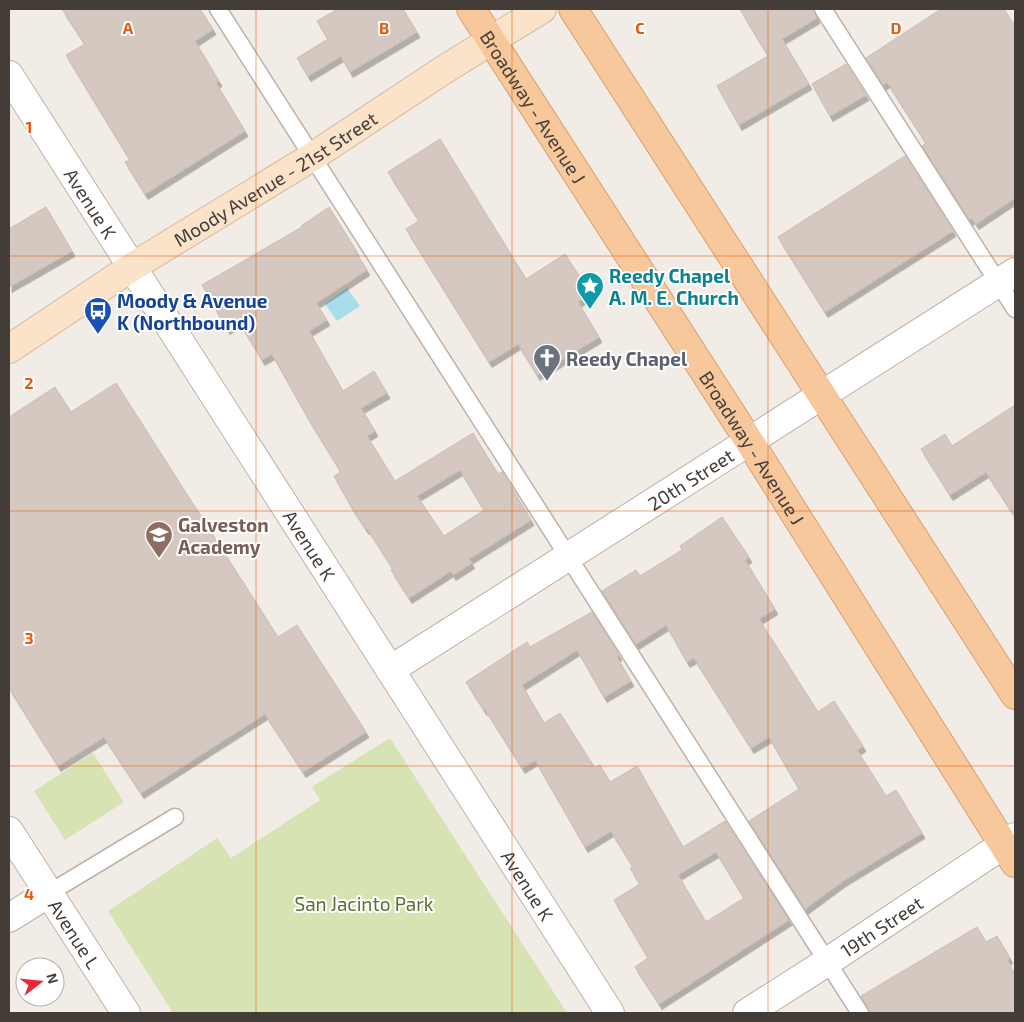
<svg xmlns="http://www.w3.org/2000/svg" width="1024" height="1022" font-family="'Exo 2',sans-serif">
	<defs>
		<filter id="shadow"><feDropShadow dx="3" dy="5.5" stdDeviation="0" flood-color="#0004"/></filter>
	</defs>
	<rect width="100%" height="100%" fill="#f2ece7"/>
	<!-- green -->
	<g fill="#d8e3b3">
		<polygon points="390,738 567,1013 173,1013 108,911 217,838 231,858 320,800 312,787"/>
		<polygon points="93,753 124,802 65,840 34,791"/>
	</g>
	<!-- water -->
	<polygon fill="#a8deea" points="347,288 360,306 337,321 325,304"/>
	<!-- building -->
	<g fill="#d5c8c0" stroke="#cdbcb1" fill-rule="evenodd" filter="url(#shadow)">
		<polygon points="62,9 200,9 213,29 195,41 219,81 216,83 245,131 145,194 125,162 130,160 66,55 85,44"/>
		<polygon points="338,9 403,9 417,32 350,72 341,56 308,76 297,58 328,39 317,21"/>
		<polygon points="740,9 813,9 817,18 782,39 809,84 739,125 717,86 768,56"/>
		<polygon points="941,9 1004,9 1015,26 1015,198 976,224 972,218 970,220 922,146 926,143 887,82 883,85 866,58"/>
		<polygon points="846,64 866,95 830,116 812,84"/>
		<polygon points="440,139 526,279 565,254 591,294 578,302 599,337 537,375 518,344 489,362 406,229 419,221 388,172"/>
		<polygon points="905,156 953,231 825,312 778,237"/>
		<polygon points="46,207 72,251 9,287 9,229"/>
		<path d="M329 207 356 250 355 251 367 270 316 303 327 320 309 331 343 391 374 371 387 393 361 408 375 431 367 436 395 481 473 433 498 474 502 472 531 520 469 559 472 563 453 575 451 571 409 598 391 570 393 569 367 528 366 529 352 508 334 476 341 472 309 420 272 354 262 360 239 322 227 329 202 285 302 227 301 226ZM460 470 484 510 444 536 417 496Z"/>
		<polygon points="116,383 278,637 297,625 366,732 303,772 265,714 141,793 104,737 58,766 9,688 9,417 55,387 71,412"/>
		<polygon points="1015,405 1015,517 986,472 950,495 921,449 945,434 952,446"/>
		<polygon points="722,517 749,557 745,560 775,609 759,619 818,712 834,701 863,746 857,750 886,796 896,790 922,833 843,881 805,909 749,821 799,789 769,737 751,748 694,658 687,662 666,625 636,644 602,591 636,570 640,576 682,550 680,546"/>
		<path d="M592 612 619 655 617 657 631 681 604 697 577 650 522 685 544 723 560 713 595 768 600 765 610 782 637 766 683 847 725 821 789 920 659 1004 635 967 648 958 614 900 640 884 630 868 633 867 611 831 585 847 535 760 522 768 485 709 484 710 466 682 527 642 530 647ZM716 852 744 898 706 922 678 875Z"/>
		<polygon points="977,927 986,942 997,936 1010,958 1007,960 1015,975 1015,1013 870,1013 868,1008 861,996"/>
	</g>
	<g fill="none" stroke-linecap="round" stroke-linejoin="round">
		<defs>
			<g id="service">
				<polyline points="218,9 860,1013"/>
				<polyline points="823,9 1015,309"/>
				<polyline points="49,893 175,817"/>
			</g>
			<g id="minor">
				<path id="s1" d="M9 75 610 1013"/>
				<path id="s2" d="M390 670 1015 272"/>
				<path id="s3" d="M9 831 126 1013"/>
				<polyline points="9,918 49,893"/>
			</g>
			<g id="tertiary">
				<path id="s4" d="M747 1013 827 962 1015 837"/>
			</g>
			<g id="secondary">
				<path id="s5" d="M9 349 132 267 312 157 442 71 542 9"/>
			</g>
			<g id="primary">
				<path id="s6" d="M471 9 749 441 1015 863"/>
				<polyline points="573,9 1015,695"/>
			</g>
		</defs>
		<!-- service casing -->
		<use href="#service" stroke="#bcb2aa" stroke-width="19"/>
		<!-- minor casing -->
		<use href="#minor" stroke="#bcb2aa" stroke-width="30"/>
		<!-- tertiary casing -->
		<use href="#tertiary" stroke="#bcb2aa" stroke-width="30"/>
		<!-- secondary casing -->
		<use href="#secondary" stroke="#d1b79c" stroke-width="30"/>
		<!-- primary casing -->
		<use href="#primary" stroke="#d9a06d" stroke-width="30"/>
		<!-- service -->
		<use href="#service" stroke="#fff" stroke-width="16"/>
		<!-- minor -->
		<use href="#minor" stroke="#fff" stroke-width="28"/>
		<!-- tertiary -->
		<use href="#tertiary" stroke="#fff" stroke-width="28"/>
		<!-- secondary -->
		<use href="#secondary" stroke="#fae3c9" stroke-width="28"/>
		<!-- primary -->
		<use href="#primary" stroke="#f6c89c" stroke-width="28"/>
	</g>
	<!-- grid -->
	<path fill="none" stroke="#e8590c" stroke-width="1" stroke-opacity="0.55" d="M256 9V1013M512 9V1013M768 9V1013M9 256H1015M9 511H1015M9 766H1015"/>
	<!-- icons -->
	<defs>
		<symbol id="sight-pin" viewBox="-11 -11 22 30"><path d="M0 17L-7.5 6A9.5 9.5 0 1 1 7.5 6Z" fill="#0f9aa8" stroke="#fff"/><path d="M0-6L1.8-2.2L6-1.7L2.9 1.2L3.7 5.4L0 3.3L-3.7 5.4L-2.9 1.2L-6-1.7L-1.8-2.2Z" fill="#fff"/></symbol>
		<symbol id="bus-pin" viewBox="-11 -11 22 30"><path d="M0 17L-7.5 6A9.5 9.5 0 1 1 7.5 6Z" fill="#1a4fb4" stroke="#fff"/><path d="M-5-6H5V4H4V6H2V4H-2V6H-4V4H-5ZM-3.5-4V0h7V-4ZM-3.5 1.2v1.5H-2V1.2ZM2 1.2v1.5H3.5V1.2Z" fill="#fff"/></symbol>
		<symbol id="church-pin" viewBox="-11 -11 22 30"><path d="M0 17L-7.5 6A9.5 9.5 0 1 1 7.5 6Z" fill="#6b7280" stroke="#fff"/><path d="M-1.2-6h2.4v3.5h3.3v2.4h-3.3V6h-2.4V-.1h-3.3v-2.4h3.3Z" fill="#fff"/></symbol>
		<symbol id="school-pin" viewBox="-11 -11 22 30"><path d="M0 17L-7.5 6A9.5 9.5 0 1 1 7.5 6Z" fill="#8d6e63" stroke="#fff"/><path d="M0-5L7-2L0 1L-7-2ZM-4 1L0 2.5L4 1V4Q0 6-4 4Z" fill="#fff"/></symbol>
	</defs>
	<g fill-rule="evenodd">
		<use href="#sight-pin" x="574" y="270" width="32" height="43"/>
		<use href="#bus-pin" x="82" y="295" width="32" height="43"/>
		<use href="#church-pin" x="531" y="342" width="32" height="43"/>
		<use href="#school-pin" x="143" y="519" width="32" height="43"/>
	</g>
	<g text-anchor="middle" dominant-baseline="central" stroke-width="4" stroke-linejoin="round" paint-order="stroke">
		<!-- street labels -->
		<g font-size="19" fill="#443c36" stroke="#fff">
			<text stroke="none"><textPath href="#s6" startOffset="116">Broadway - Avenue J</textPath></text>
			<text stroke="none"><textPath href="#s5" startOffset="316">Moody Avenue - 21st Street</textPath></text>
			<text stroke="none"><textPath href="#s1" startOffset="152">Avenue K</textPath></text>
			<text stroke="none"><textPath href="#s6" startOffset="521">Broadway - Avenue J</textPath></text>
			<text stroke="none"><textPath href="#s2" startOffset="356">20th Street</textPath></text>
			<text stroke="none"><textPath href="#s1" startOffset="558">Avenue K</textPath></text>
			<text stroke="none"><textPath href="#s1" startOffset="962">Avenue K</textPath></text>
			<text stroke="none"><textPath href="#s4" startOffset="160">19th Street</textPath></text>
			<text stroke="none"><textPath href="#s3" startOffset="122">Avenue L</textPath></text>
		</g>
		<!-- culture labels -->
		<g font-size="19" font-weight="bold" fill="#0d838f" stroke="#fff" text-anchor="start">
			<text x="609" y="275">Reedy Chapel<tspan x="609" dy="22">A. M. E. Church</tspan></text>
		</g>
		<!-- transit labels -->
		<g font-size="19" font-weight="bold" fill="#164399" stroke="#fff" text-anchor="start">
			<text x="117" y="300">Moody &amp; Avenue<tspan x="117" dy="22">K (Northbound)</tspan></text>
		</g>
		<!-- worship labels -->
		<g font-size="19" font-weight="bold" fill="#5b616d" stroke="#fff" text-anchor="start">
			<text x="566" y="358">Reedy Chapel</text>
		</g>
		<!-- education labels -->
		<g font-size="19" font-weight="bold" fill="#785e54" stroke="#fff" text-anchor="start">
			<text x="178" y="524">Galveston<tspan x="178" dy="22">Academy</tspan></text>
		</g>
		<!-- park labels -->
		<g font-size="19" fill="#57712f" stroke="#fff">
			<text x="364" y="903">San Jacinto Park</text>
		</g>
	</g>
	<g font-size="16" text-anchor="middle" font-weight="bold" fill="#e8590c" stroke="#fff" stroke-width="4" stroke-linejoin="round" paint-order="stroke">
		<text x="128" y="34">A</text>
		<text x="384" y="34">B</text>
		<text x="640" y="34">C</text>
		<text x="896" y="34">D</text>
		<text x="29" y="133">1</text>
		<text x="29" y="389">2</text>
		<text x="29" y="644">3</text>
		<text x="29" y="900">4</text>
	</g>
	<!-- border -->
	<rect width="1024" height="1022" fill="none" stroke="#443c36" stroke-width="20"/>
	<!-- north arrow -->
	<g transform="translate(40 982) rotate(74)"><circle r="24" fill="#ffffff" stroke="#b4b1af"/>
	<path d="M0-4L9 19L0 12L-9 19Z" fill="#e82837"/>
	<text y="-8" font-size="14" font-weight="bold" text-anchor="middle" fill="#443c36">N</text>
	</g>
</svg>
